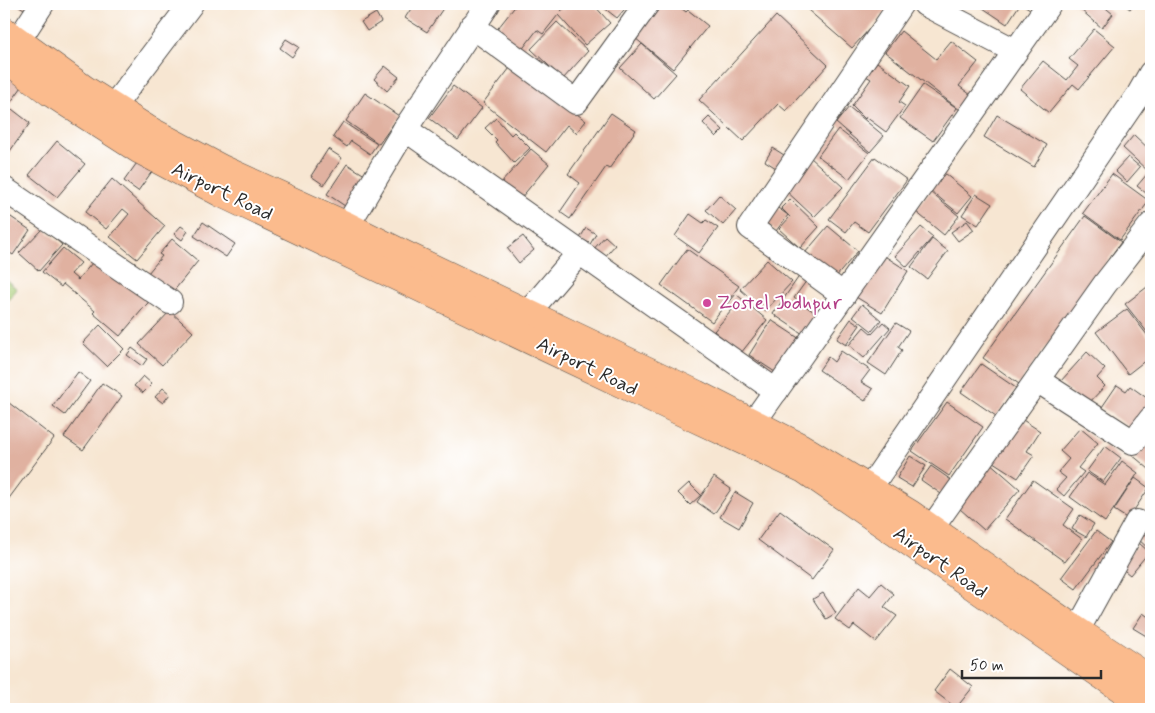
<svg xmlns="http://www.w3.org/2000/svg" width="1155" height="713" font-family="Mynerve,sans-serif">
	<rect width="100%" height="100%" fill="#fff"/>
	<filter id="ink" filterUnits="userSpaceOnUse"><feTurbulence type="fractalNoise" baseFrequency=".02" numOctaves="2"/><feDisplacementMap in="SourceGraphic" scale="10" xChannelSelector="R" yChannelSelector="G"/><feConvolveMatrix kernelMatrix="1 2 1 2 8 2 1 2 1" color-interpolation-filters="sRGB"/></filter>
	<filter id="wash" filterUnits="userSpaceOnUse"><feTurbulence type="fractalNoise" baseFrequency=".0096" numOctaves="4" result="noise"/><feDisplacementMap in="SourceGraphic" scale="20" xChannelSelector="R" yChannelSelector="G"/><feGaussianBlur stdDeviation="1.12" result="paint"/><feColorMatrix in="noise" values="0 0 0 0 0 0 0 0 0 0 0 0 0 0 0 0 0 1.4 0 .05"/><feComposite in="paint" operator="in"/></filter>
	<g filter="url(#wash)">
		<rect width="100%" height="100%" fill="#f7e6d2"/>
		<!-- green -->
		<polygon fill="#a7cc76" stroke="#697c50" points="4,278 17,289 4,305"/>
		<g id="blocks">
			<!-- building -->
			<g fill="#e0b1a0">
				<polygon points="16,4 28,4 24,9"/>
				<polygon points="414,4 446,4 427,32 405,18"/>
				<polygon points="517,4 567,4 561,11 569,4 593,4 610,23 585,45 558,15 543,34 537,30 521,51 495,32"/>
				<polygon points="599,4 629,4 617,18"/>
				<polygon points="662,4 676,4 686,12 688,10 708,26 673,69 635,38"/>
				<polygon points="801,4 892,4 852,48"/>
				<polygon points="982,4 1020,4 1007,24 980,6"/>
				<polygon points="1022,4 1034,4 1030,9"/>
				<polygon points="1074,4 1101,4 1113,14 1102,28"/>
				<polygon points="1123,4 1134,4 1130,9"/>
				<polygon points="376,13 381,22 367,31 361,22"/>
				<polygon points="776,16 828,65 786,111 778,104 743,141 699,100"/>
				<polygon points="557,22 588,51 563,79 531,49"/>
				<polygon points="1094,29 1115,46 1079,89 1073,84 1049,113 1020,89 1043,61 1067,80 1078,66 1069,59"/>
				<polygon points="901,31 936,59 951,41 978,62 959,86 971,95 960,110 885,52"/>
				<polygon points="286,39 299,47 292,57 280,48"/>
				<polygon points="642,44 676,74 654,99 620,68"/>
				<polygon points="877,62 910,86 899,102 905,106 886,132 866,117 865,119 852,106 871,79 866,76"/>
				<polygon points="513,64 586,121 576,133 567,125 546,152 483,103"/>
				<polygon points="385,66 399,77 387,91 374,79"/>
				<polygon points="4,70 24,84 8,106 30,123 5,158"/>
				<polygon points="923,85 957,108 933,141 900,118"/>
				<polygon points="453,86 482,108 458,140 429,118"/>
				<polygon points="365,93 399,116 379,144 346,121"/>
				<polygon points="849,107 884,136 870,152 836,123"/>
				<polygon points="611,113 636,130 609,169 606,167 570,219 560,212 580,183 568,174"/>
				<polygon points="997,115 1047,145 1034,167 984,137"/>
				<polygon points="709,117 723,130 716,137 703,123"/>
				<polygon points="496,118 511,135 514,132 530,148 514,163 495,142 497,140 485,128"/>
				<polygon points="343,122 377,144 370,154 351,141 347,147 333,137"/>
				<polygon points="838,129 869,153 849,179 818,156"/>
				<polygon points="1134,135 1151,151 1151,170 1149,172 1123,148"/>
				<polygon points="57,141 85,164 57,197 29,175"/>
				<polygon points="773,148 784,155 776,168 765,161"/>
				<polygon points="328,149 342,158 324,185 311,176"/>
				<polygon points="531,149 549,164 521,198 501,183"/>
				<polygon points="810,157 843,187 814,217 782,187"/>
				<polygon points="875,157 907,180 868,232 854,222 846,232 829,219"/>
				<polygon points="1128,157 1140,167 1127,182 1115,171"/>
				<polygon points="139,160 153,170 138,191 124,181"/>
				<polygon points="347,164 368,177 348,208 327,194"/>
				<polygon points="939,169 972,196 958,213 925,186"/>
				<polygon points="1148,173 1151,176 1151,197 1137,186"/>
				<polygon points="1112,174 1149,201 1120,240 1083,213"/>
				<polygon points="112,179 165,226 137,259 110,237 129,214 123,209 106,229 85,212"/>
				<polygon points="930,192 959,216 944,235 915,211"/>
				<polygon points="976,194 992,204 978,225 962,215"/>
				<polygon points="719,195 736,210 723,225 706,210"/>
				<polygon points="790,199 819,227 800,248 779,229 790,217 781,208"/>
				<polygon points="775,206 788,215 776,231 764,221"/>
				<polygon points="690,214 703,223 706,220 718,228 699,253 675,236"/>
				<polygon points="8,215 30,230 13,255 4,249 4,221"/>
				<polygon points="1085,216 1121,242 1019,384 983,358"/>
				<polygon points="967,221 974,230 958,241 951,232"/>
				<polygon points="203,222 235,244 226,257 194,236"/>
				<polygon points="181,226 188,231 182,240 174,234"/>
				<polygon points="828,226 858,251 835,278 805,253"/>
				<polygon points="921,227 933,237 907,267 895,256"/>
				<polygon points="43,228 62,245 39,271 19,253"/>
				<polygon points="586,228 596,234 589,246 579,240"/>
				<polygon points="523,236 534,250 519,263 507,248"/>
				<polygon points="605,236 615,245 603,259 593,250"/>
				<polygon points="172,239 198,261 172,293 148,273 162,256 159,254"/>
				<polygon points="932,239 948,251 927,279 911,267"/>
				<polygon points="63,248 81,263 71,274 78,280 97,257 152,298 120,336 93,313 95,311 63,284 61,287 42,272"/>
				<polygon points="687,249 739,286 712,322 661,285"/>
				<polygon points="883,255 908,271 882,313 856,297"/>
				<polygon points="767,260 792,282 765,311 740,289"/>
				<polygon points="800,275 807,280 794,298 817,314 803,334 773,314"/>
				<polygon points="1151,284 1151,337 1125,304"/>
				<polygon points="736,294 767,320 741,353 714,331 732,310 726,306"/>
				<polygon points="862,304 881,320 872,331 853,316"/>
				<polygon points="1127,309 1151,340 1151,356 1128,374 1096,332"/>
				<polygon points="170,311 193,332 162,365 139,344"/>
				<polygon points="851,319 860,325 846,345 837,339"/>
				<polygon points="771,320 800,339 778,374 749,355"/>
				<polygon points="883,322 890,328 864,358 849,345 864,327 872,334"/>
				<polygon points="896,323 909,331 898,347 902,350 886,375 868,363"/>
				<polygon points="100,325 124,349 107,366 83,343"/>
				<polygon points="132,348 147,359 142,366 127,355"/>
				<polygon points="841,351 870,370 861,382 873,389 865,401 819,370 828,357 834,362"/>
				<polygon points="1087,352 1105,369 1097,378 1105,386 1086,406 1060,382"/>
				<polygon points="981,364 1016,388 996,416 961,392"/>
				<polygon points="78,372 90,381 65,415 53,406"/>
				<polygon points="143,376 152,384 143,393 134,386"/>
				<polygon points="102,383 122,396 83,450 64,437"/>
				<polygon points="1117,385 1126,391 1130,386 1151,401 1132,429 1102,407"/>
				<polygon points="163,388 170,394 163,403 155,397"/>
				<polygon points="4,399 54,438 4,505"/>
				<polygon points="947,402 983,427 949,476 912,451"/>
				<polygon points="1015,415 1040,431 1027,451 1034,455 1018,478 987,458"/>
				<polygon points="1080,428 1098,443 1078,468 1084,472 1064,496 1056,489 1066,478 1058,472 1069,459 1060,451"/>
				<polygon points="1151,428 1151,466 1149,469 1131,454"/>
				<polygon points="1105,446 1121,458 1103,482 1087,471"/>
				<polygon points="910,456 926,466 912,487 897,478"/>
				<polygon points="988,461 1020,489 984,530 952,502"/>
				<polygon points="1122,461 1138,473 1105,522 1070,497 1087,473 1105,485"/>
				<polygon points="931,466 954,482 944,496 921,480"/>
				<polygon points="714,477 731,489 714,514 697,502"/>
				<polygon points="1135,478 1149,488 1128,519 1114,510"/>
				<polygon points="1033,480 1074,509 1063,525 1082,539 1065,562 1005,519"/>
				<polygon points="689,483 701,495 690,505 678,493"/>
				<polygon points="735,492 753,503 739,528 720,517"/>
				<polygon points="780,510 834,550 812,580 758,540"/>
				<polygon points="1080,515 1094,524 1086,537 1072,529"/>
				<polygon points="1148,525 1151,528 1150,550 1137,538"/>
				<polygon points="1096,531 1111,542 1076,589 1061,578"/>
				<polygon points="1139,543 1149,552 1130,575 1120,567"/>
				<polygon points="881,583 894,594 884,607 897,616 876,642 854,625 850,630 835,619 859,587 870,596"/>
				<polygon points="823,593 836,613 826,619 813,599"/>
				<polygon points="1143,613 1151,619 1151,632 1148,637 1133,628"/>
				<polygon points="950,669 973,687 956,708 934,691"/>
			</g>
		</g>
	</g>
	<g filter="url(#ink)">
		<use href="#blocks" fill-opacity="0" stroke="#4a4744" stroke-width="1"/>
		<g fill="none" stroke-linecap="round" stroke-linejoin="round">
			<defs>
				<g id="minor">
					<polyline points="925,4 1015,51"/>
					<polyline points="472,26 576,102 647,4"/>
					<polyline points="18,41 42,4"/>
					<polyline points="113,107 191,4"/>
					<polyline points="405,129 776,391"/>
					<polyline points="4,189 170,302"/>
					<polyline points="347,226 405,129 488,4"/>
					<polyline points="844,295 750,227 901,4"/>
					<polyline points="527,314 580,252"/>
					<polyline points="1037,380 1133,442 1151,419"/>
					<polyline points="753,423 1049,4"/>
					<polyline points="869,489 1139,94 1151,73"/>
					<polyline points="931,529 1105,284 1151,225"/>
					<polyline points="1077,631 1137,522"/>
				</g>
				<g id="major">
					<polyline points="4,31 84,89 147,129 222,169 347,226 403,254 696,394 800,447 910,514 1077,631 1151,680"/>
					<polyline points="4,57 50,92 140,150 221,193 669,406 804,469 1151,709"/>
				</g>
			</defs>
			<!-- minor casing -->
			<use href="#minor" stroke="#4a4744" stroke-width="26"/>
			<!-- major casing -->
			<use href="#major" stroke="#4a4744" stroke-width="29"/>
			<!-- minor -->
			<use href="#minor" stroke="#fff" stroke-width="24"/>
			<!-- major -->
			<use href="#major" stroke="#fbbb8d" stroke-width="28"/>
		</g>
	</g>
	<!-- markers -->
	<circle fill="#d1479c" stroke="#fff" stroke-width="2" cx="707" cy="303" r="5"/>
	<g text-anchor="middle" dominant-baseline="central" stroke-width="4" stroke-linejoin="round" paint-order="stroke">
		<!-- street labels -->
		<g font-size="20" fill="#2b2b2b" stroke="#fff">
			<text transform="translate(222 192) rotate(26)">Airport Road</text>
			<text transform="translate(587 367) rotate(26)">Airport Road</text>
			<text transform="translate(940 563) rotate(35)">Airport Road</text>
		</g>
		<!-- hotel labels -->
		<g font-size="20" fill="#b23c85" stroke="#fff" text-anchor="start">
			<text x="717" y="303">Zostel Jodhpur</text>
		</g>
	</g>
	<!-- margin -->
	<rect width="1155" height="713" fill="none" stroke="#fff" stroke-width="20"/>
	<!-- scale -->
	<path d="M962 670v8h139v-8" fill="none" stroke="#2b2b2b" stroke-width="2.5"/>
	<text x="970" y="670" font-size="15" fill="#2b2b2b" stroke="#ffffff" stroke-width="4" paint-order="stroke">50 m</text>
</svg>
